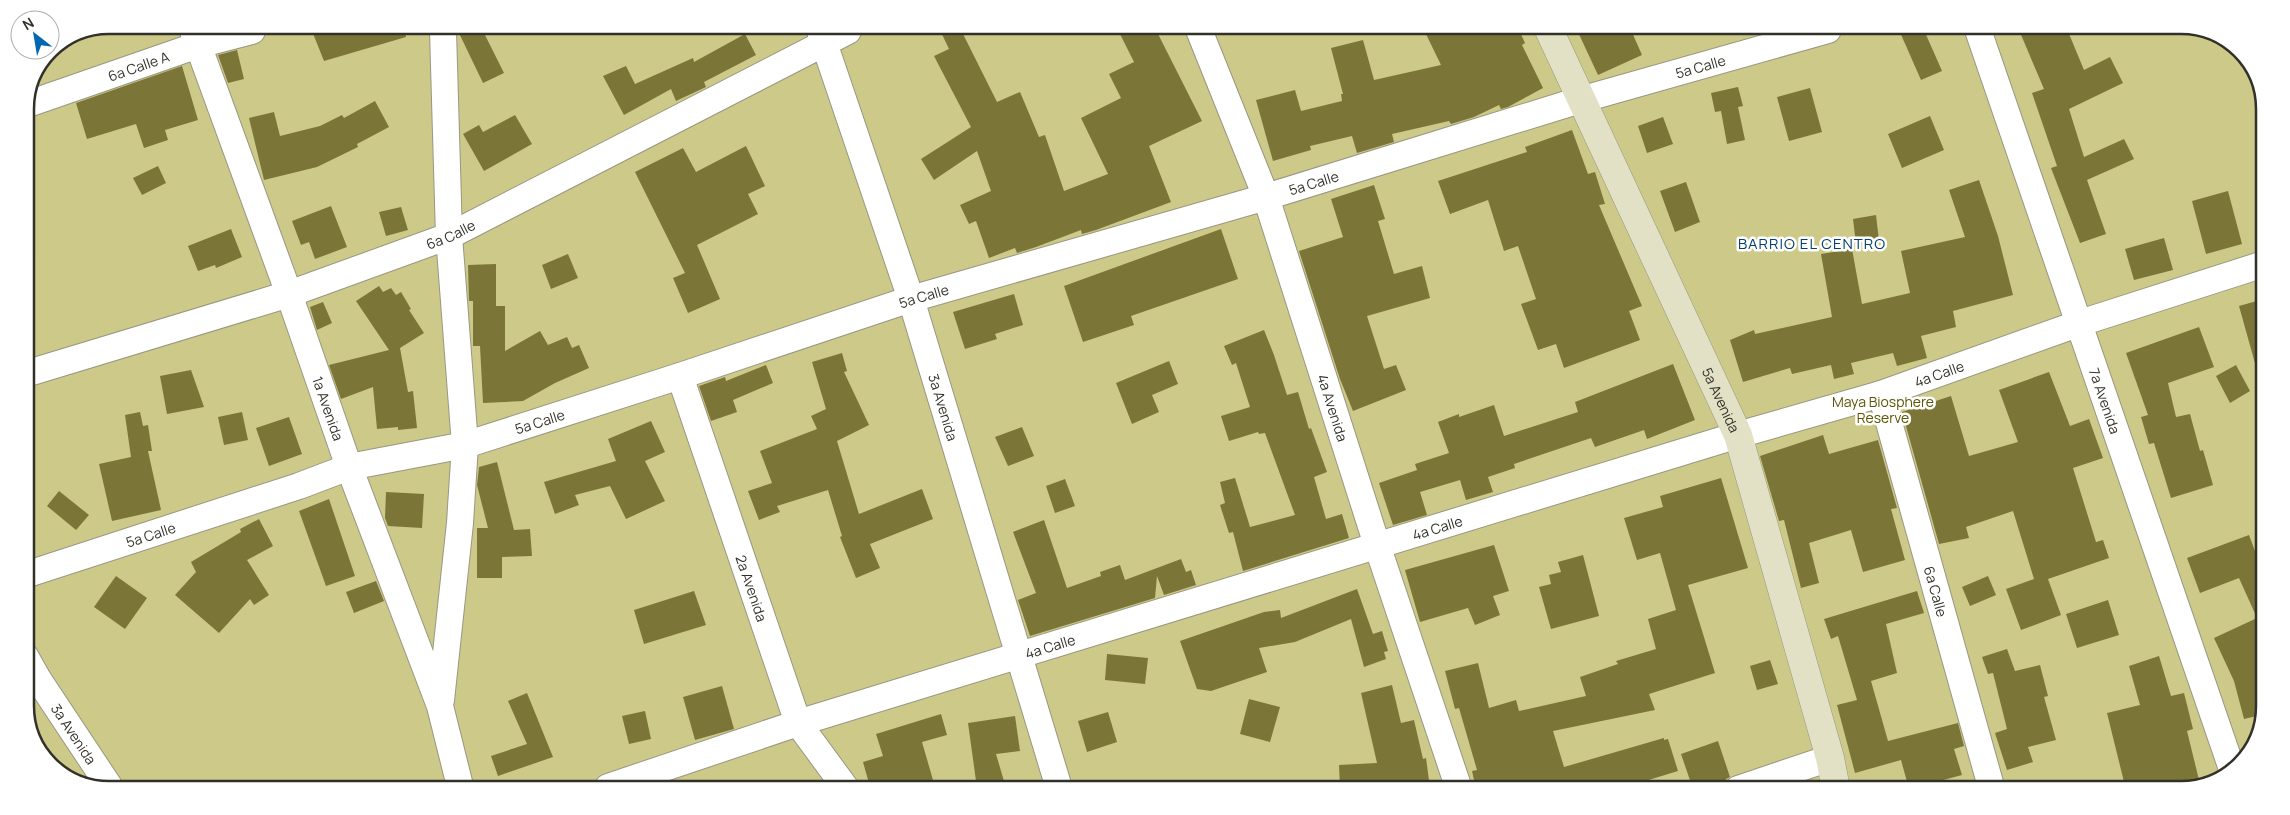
<svg xmlns="http://www.w3.org/2000/svg" width="2290" height="815" font-family="Manrope,sans-serif">
	<rect width="100%" height="100%" fill="#edecd7"/>
	<!-- green -->
	<polygon fill="#cdc989" points="2208,29 2248,57 2265,103 2261,733 2232,773 2182,790 82,786 42,758 25,712 25,103 50,49 77,31"/>
	<!-- building -->
	<g fill="#7b7637">
		<polygon points="2067,29 2084,70 2110,57 2123,83 2069,109 2084,157 2124,139 2134,159 2087,180 2106,234 2080,243 2051,168 2057,166 2032,93 2044,89 2019,30"/>
		<polygon points="940,30 961,30 997,102 1020,92 1039,137 1045,135 1064,191 1108,174 1081,118 1121,98 1109,74 1134,62 1118,30 1156,30 1202,121 1149,146 1171,202 1096,230 1082,234 1081,230 1036,247 1017,253 1015,248 989,258 976,221 969,224 960,205 991,191 977,151 934,180 921,159 971,127 934,56 949,49"/>
		<polygon points="1424,30 1519,30 1525,43 1522,45 1543,88 1508,107 1501,109 1499,105 1474,117 1451,124 1449,121 1392,134 1394,142 1357,153 1352,136 1310,146 1311,150 1273,161 1256,100 1295,90 1301,111 1342,101 1341,94 1343,94 1331,48 1363,40 1374,80 1441,65"/>
		<polygon points="1577,30 1631,30 1642,55 1598,75"/>
		<polygon points="1899,30 1924,30 1942,71 1921,80"/>
		<polygon points="312,31 405,31 406,37 324,61"/>
		<polygon points="458,31 483,31 504,73 483,83"/>
		<polygon points="745,34 756,55 704,82 706,87 676,101 671,89 624,115 603,76 626,66 635,84 693,58 694,62"/>
		<polygon points="237,50 244,79 228,83 218,55"/>
		<polygon points="182,66 198,120 165,130 168,140 144,148 136,124 87,139 76,103"/>
		<polygon points="1738,87 1743,106 1738,107 1745,140 1727,144 1721,111 1715,112 1711,93"/>
		<polygon points="1810,88 1822,132 1789,141 1777,97"/>
		<polygon points="375,101 389,127 357,144 358,147 317,167 264,180 249,118 274,112 280,136 320,126 342,115 344,118"/>
		<polygon points="515,115 532,144 484,171 463,134 479,125 483,132"/>
		<polygon points="1930,116 1944,150 1902,168 1888,134"/>
		<polygon points="1663,117 1673,144 1647,153 1638,126"/>
		<polygon points="1572,130 1588,174 1595,172 1605,204 1599,205 1642,306 1629,311 1640,340 1564,368 1556,344 1538,350 1521,304 1536,299 1518,246 1504,251 1488,200 1450,214 1438,181 1527,152 1525,147"/>
		<polygon points="746,146 765,186 748,194 758,214 697,245 720,299 688,313 673,278 685,273 635,172 683,148 696,172"/>
		<polygon points="158,166 166,183 142,195 133,178"/>
		<polygon points="1979,180 1998,236 2013,295 1953,311 1956,327 1921,336 1927,358 1897,366 1893,353 1851,363 1854,374 1834,379 1831,365 1792,374 1790,368 1743,382 1730,340 1754,330 1755,334 1832,317 1821,254 1852,249 1862,304 1910,293 1901,251 1965,237 1949,190"/>
		<polygon points="1686,182 1700,222 1675,232 1660,191"/>
		<polygon points="1374,185 1385,219 1378,221 1394,274 1422,266 1430,298 1367,316 1384,369 1396,365 1406,390 1353,411 1340,379 1299,251 1343,237 1331,199"/>
		<polygon points="2228,191 2242,244 2206,254 2192,201"/>
		<polygon points="331,206 347,247 315,259 309,242 301,245 292,221"/>
		<polygon points="401,207 408,230 386,236 379,212"/>
		<polygon points="1876,215 1879,241 1856,244 1853,219"/>
		<polygon points="231,229 242,257 216,268 215,265 198,271 188,246"/>
		<polygon points="1221,229 1238,279 1131,316 1134,325 1083,342 1064,286"/>
		<polygon points="2164,238 2173,270 2134,280 2125,249"/>
		<polygon points="568,254 578,278 551,289 542,265"/>
		<polygon points="496,264 496,306 505,306 505,351 540,331 548,345 567,337 572,348 579,345 589,368 555,383 523,401 483,403 480,346 473,346 473,301 469,301 468,265"/>
		<polygon points="379,286 383,292 391,288 396,295 401,292 411,309 409,310 424,333 400,348 408,392 413,391 417,428 398,430 398,427 377,429 373,387 341,399 329,365 389,350 356,301"/>
		<polygon points="1014,294 1023,325 995,334 997,339 965,349 953,312"/>
		<polygon points="2264,299 2263,373 2258,374 2239,306"/>
		<polygon points="323,302 332,323 317,330 310,307"/>
		<polygon points="2199,327 2214,367 2168,383 2176,417 2190,414 2200,451 2203,450 2213,485 2171,498 2154,443 2149,444 2141,417 2148,415 2126,353"/>
		<polygon points="1264,330 1274,355 1287,395 1298,392 1309,429 1311,428 1327,472 1314,477 1326,519 1342,514 1349,538 1243,571 1233,532 1229,533 1220,505 1225,503 1220,482 1235,478 1250,527 1295,515 1265,433 1259,434 1258,432 1229,441 1221,416 1250,407 1236,363 1232,365 1224,346"/>
		<polygon points="842,353 847,371 844,372 869,425 837,441 859,514 922,489 933,519 870,544 880,568 856,578 840,537 842,536 828,490 777,506 780,512 759,520 748,491 772,483 760,451 817,429 811,416 826,409 812,362"/>
		<polygon points="1169,361 1178,384 1152,395 1159,412 1132,424 1116,383"/>
		<polygon points="1673,364 1695,420 1647,439 1644,430 1595,447 1591,438 1514,464 1515,468 1488,477 1493,492 1466,500 1460,480 1420,492 1427,515 1393,525 1379,483 1417,470 1415,464 1449,453 1438,422 1459,414 1459,417 1494,405 1504,436 1578,412 1575,402"/>
		<polygon points="766,365 773,383 733,400 737,412 711,421 699,386 725,377 726,381"/>
		<polygon points="2236,365 2250,391 2230,403 2216,376"/>
		<polygon points="191,370 204,407 167,414 160,376"/>
		<polygon points="2049,372 2070,426 2089,419 2103,458 2073,468 2096,542 2103,540 2109,558 2048,579 2061,615 2021,630 2006,589 2034,579 2013,511 1966,527 1969,538 1939,544 1902,412 1951,396 1969,456 2018,442 1999,390"/>
		<polygon points="140,412 143,426 148,425 152,451 148,451 161,510 112,521 99,464 131,457 125,415"/>
		<polygon points="242,412 248,440 224,445 218,417"/>
		<polygon points="289,417 302,454 269,466 256,428"/>
		<polygon points="651,421 665,452 645,461 665,501 626,519 610,486 575,495 579,505 555,514 544,482 616,461 608,439"/>
		<polygon points="1022,427 1034,456 1008,466 995,437"/>
		<polygon points="1823,435 1829,454 1878,440 1897,508 1891,509 1905,560 1863,572 1851,530 1809,543 1819,583 1801,588 1784,520 1779,521 1760,456"/>
		<polygon points="497,462 514,530 530,529 532,556 502,557 502,578 477,578 477,528 488,528 477,485 479,467"/>
		<polygon points="1721,478 1748,568 1688,585 1715,673 1649,694 1655,710 1553,731 1564,767 1664,738 1664,740 1668,739 1678,771 1619,789 1476,789 1472,771 1477,770 1459,708 1455,709 1445,671 1478,663 1489,708 1516,700 1519,711 1586,696 1580,677 1618,664 1616,661 1656,649 1648,619 1676,610 1660,553 1637,560 1624,518 1663,507 1660,496"/>
		<polygon points="1065,479 1075,506 1055,513 1046,486"/>
		<polygon points="59,491 89,515 76,530 47,506"/>
		<polygon points="386,492 424,494 422,528 388,526 385,518"/>
		<polygon points="329,499 355,576 326,586 299,511"/>
		<polygon points="259,519 273,546 247,560 269,595 254,605 250,599 219,633 175,595 196,572 191,562 241,532 240,529"/>
		<polygon points="1044,520 1067,588 1101,576 1100,572 1120,565 1125,580 1181,559 1186,572 1191,570 1196,585 1164,595 1157,576 1155,598 1030,636 1018,600 1036,593 1013,532"/>
		<polygon points="2249,535 2262,570 2261,715 2244,719 2234,681 2214,638 2257,618 2239,578 2200,593 2187,558"/>
		<polygon points="1494,545 1509,591 1493,596 1500,615 1475,625 1468,608 1420,622 1405,570"/>
		<polygon points="1583,555 1599,616 1551,629 1539,587 1551,584 1549,575 1561,572 1558,562"/>
		<polygon points="116,576 147,598 125,629 94,607"/>
		<polygon points="1988,576 1996,595 1970,606 1962,587"/>
		<polygon points="376,581 384,601 354,613 346,592"/>
		<polygon points="1357,589 1373,634 1382,631 1388,651 1384,652 1386,659 1364,667 1351,619 1295,642 1259,648 1267,672 1211,691 1197,689 1180,641 1264,612 1280,610 1281,618"/>
		<polygon points="694,591 706,625 644,644 634,610"/>
		<polygon points="1917,591 1924,613 1886,624 1897,673 1871,681 1888,741 1958,723 1964,746 1954,749 1962,775 1909,789 1901,760 1855,773 1837,705 1857,700 1838,636 1831,639 1824,619"/>
		<polygon points="2108,600 2119,635 2077,648 2066,614"/>
		<polygon points="2007,649 2015,671 2040,665 2048,696 2044,697 2056,740 2028,747 2033,762 2007,770 1995,733 2007,729 1993,673 1988,674 1982,657"/>
		<polygon points="1107,654 1148,658 1145,684 1105,680"/>
		<polygon points="2159,656 2171,696 2184,693 2193,729 2187,731 2200,784 2182,790 2126,790 2107,713 2140,705 2129,666"/>
		<polygon points="1770,660 1778,684 1757,690 1750,666"/>
		<polygon points="1392,685 1401,723 1414,720 1423,759 1426,758 1430,788 1340,788 1339,765 1377,763 1361,693"/>
		<polygon points="722,686 734,729 695,740 683,697"/>
		<polygon points="527,693 553,757 498,776 491,756 527,744 508,701"/>
		<polygon points="1249,699 1280,707 1270,742 1240,734"/>
		<polygon points="645,711 651,739 629,744 622,716"/>
		<polygon points="1108,712 1117,742 1087,752 1078,721"/>
		<polygon points="941,714 947,735 922,742 935,787 870,787 863,762 883,756 876,734"/>
		<polygon points="1015,716 1020,751 996,754 1006,788 977,788 968,723"/>
		<polygon points="1718,741 1730,777 1726,779 1723,789 1693,789 1681,754"/>
	</g>
	<g fill="none" stroke-linecap="round" stroke-linejoin="round">
		<defs>
			<g id="street">
				<path id="s1" d="M1199 30 1266 197 1377 545 1459 789"/>
				<path id="s2" d="M1978 30 2233 772"/>
				<path id="s3" d="M193 31 289 294 349 467 440 706 460 786"/>
				<path id="s4" d="M820 31 911 299 1059 788"/>
				<path id="s5" d="M25 105 198 45 252 31"/>
				<path id="s6" d="M25 374 289 294 449 236 848 31"/>
				<path id="s7" d="M680 376 798 723 845 787"/>
				<path id="s8" d="M1881 394 1992 790"/>
				<path id="s9" d="M25 575 299 486 349 467 465 445 680 376 911 299 1266 197 1580 100 1828 30"/>
				<path id="s10" d="M25 656 38 679 109 786"/>
				<polyline points="441,700 460,523 465,445 449,236 443,31"/>
				<path id="s11" d="M608 787 798 723 1738 435 1881 394 2080 323 2264 264"/>
				<polyline points="1738,789 1830,758"/>
			</g>
			<g id="secondary">
				<path id="s12" d="M1549 30 1738 435 1830 758 1836 789"/>
			</g>
		</defs>
		<!-- street casing -->
		<use href="#street" stroke="#989783" stroke-width="28"/>
		<!-- secondary casing -->
		<use href="#secondary" stroke="#989783" stroke-width="29"/>
		<!-- street -->
		<use href="#street" stroke="#fff" stroke-width="26"/>
		<!-- secondary -->
		<use href="#secondary" stroke="#e3e1c5" stroke-width="28"/>
	</g>
	<g text-anchor="middle" dominant-baseline="central" stroke-width="5" stroke-linejoin="round" paint-order="stroke">
		<!-- street labels -->
		<g font-size="14" fill="#323129" stroke="#fff">
			<text stroke="none"><textPath href="#s5" startOffset="120">6a Calle A</textPath></text>
			<text stroke="none"><textPath href="#s9" startOffset="1752">5a Calle</textPath></text>
			<text stroke="none"><textPath href="#s9" startOffset="1348">5a Calle</textPath></text>
			<text stroke="none"><textPath href="#s6" startOffset="448">6a Calle</textPath></text>
			<text stroke="none"><textPath href="#s9" startOffset="942">5a Calle</textPath></text>
			<text stroke="none"><textPath href="#s11" startOffset="1394">4a Calle</textPath></text>
			<text stroke="none"><textPath href="#s12" startOffset="408">5a Avenida</textPath></text>
			<text stroke="none"><textPath href="#s2" startOffset="392">7a Avenida</textPath></text>
			<text stroke="none"><textPath href="#s3" startOffset="401">1a Avenida</textPath></text>
			<text stroke="none"><textPath href="#s4" startOffset="396">3a Avenida</textPath></text>
			<text stroke="none"><textPath href="#s1" startOffset="401">4a Avenida</textPath></text>
			<text stroke="none"><textPath href="#s9" startOffset="538">5a Calle</textPath></text>
			<text stroke="none"><textPath href="#s11" startOffset="869">4a Calle</textPath></text>
			<text stroke="none"><textPath href="#s9" startOffset="132">5a Calle</textPath></text>
			<text stroke="none"><textPath href="#s7" startOffset="224">2a Avenida</textPath></text>
			<text stroke="none"><textPath href="#s8" startOffset="205">6a Calle</textPath></text>
			<text stroke="none"><textPath href="#s11" startOffset="464">4a Calle</textPath></text>
			<text stroke="none"><textPath href="#s10" startOffset="92">3a Avenida</textPath></text>
		</g>
		<!-- park labels -->
		<g font-size="14" fill="#5b5604" stroke="#fff">
			<text x="1883" y="401">Maya Biosphere<tspan x="1883" dy="16">Reserve</tspan></text>
		</g>
		<!-- neighbourhood labels -->
		<g font-size="15" letter-spacing="1" fill="#023f6f" stroke="#fff">
			<text x="1812" y="243">BARRIO EL CENTRO</text>
		</g>
	</g>
	<!-- crop -->
	<path d="M0 0H2290V815H0ZM109 34H2181A75 75 0 0 1 2256 109V706A75 75 0 0 1 2181 781H109A75 75 0 0 1 34 706V109A75 75 0 0 1 109 34Z" fill="#fff" fill-rule="evenodd"/>
	<path fill="none" stroke="#323129" stroke-width="2.5" d="M109 34H2181A75 75 0 0 1 2256 109V706A75 75 0 0 1 2181 781H109A75 75 0 0 1 34 706V109A75 75 0 0 1 109 34Z"/>
	<!-- north arrow -->
	<g transform="translate(35 35) rotate(329)"><circle r="24" fill="#ffffff" stroke="#adada9"/>
	<path d="M0-4L9 19L0 12L-9 19Z" fill="#0068b3"/>
	<text y="-8" font-size="14" font-weight="bold" text-anchor="middle" fill="#323129">N</text>
	</g>
</svg>
